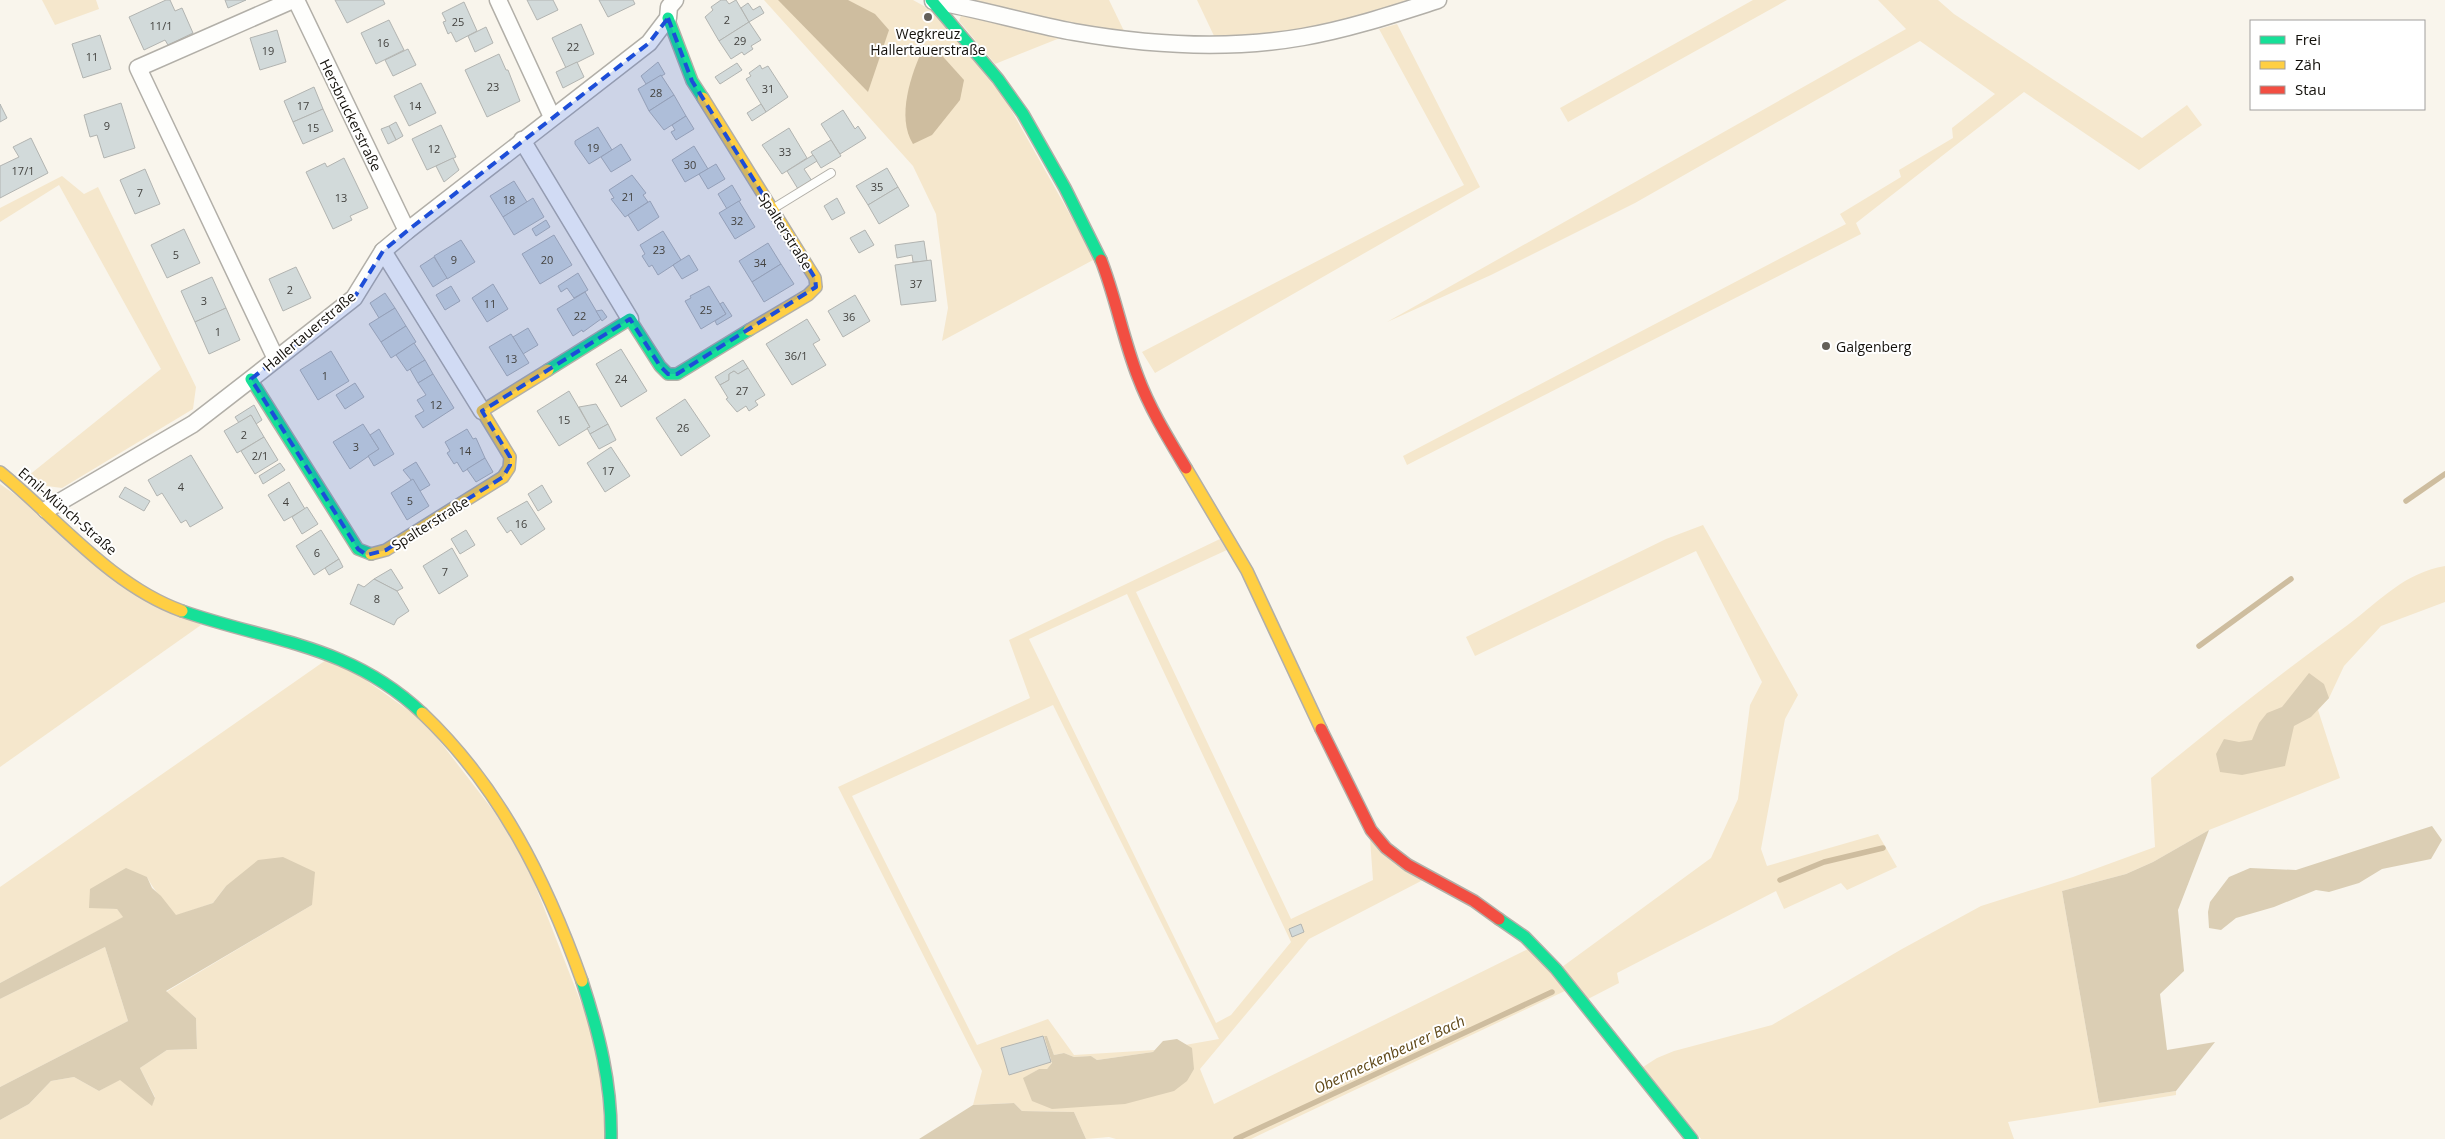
<svg xmlns="http://www.w3.org/2000/svg" width="2445" height="1139" font-family="'Open Sans',sans-serif">
	<rect width="100%" height="100%" fill="#f9f5ec"/>
	<!-- green -->
	<g fill="#f5e7cc" fill-rule="evenodd">
		<polygon points="42,0 96,0 99,9 55,25"/>
		<polygon points="764,0 913,0 933,11 1005,99 1095,259 942,341 948,308 936,214 913,166"/>
		<polygon points="963,0 1109,0 1125,33 1027,18"/>
		<polygon points="1197,0 1416,0 1294,34 1215,38"/>
		<polygon points="1753,0 1787,0 1568,122 1560,108"/>
		<polygon points="1878,0 1938,0 1954,14 2142,138 2187,105 2202,125 2139,170 2024,92 1856,223 1861,234 1407,465 1403,456 1846,224 1840,214 1901,177 1899,170 1953,138 1952,128 1995,94 1920,41 1635,203 1491,275 1387,322 1906,29"/>
		<polygon points="963,10 1065,36 995,64 959,21"/>
		<polygon points="1397,24 1480,187 1155,373 1142,352 1464,185 1379,29"/>
		<polygon points="62,176 84,194 98,187 196,387 193,409 62,488 47,486 28,476 161,369 59,185 0,222 0,208"/>
		<polygon points="0,484 201,625 0,767"/>
		<polygon points="1703,525 1798,695 1785,719 1761,849 1767,866 1878,834 1897,867 1847,890 1841,883 1784,909 1776,891 1617,973 1619,983 1588,999 1562,967 1711,858 1738,799 1750,705 1762,682 1696,551 1475,656 1466,637 1666,539"/>
		<path d="M1222 538 1229 549 1136 592 1291 919 1373 880 1370 839 1423 880 1309 939 1200 1069 1214 1104 1528 949 1567 990 1251 1139H1116L1109 1137 1086 1139 1074 1112 1022 1111 1014 1103 973 1105 982 1071 838 787 1030 698 1009 640ZM1127 594 1291 942 1231 1015 1216 1023 1029 639ZM1053 705 1219 1039 1185 1045 1192 1049 1024 1078 1039 1069H1047L1052 1063 1044 1036H1047L1054 1055 1064 1053 1074 1057 1091 1056 1097 1060 1153 1052 1155 1050 1074 1055 1048 1019 977 1045 852 796Z"/>
		<path d="M2445 566V602L2381 626 2344 666 2329 698 2318 710 2340 778 2209 830 2153 862 2126 874 2062 891 2099 1103 2176 1091V1095L2008 1122 2014 1139H1701L1643 1067 1657 1058 1674 1051 1772 1025 1902 949 1981 906 2073 877 2155 847 2151 778C2216 725 2281 673 2349 624 2381 600 2404 573 2445 566Z"/>
		<path d="M326 660 360 676 425 722 519 844 596 1041 606 1139H0V1120L29 1104 51 1081 74 1077 99 1091 120 1079 152 1105 155 1097 140 1068 167 1050 197 1049 196 1018 166 992 312 905 226 886 213 903 175 916C166 903 154 891 147 877L89 907 117 909 124 917 0 983V887Z"/>
		<polygon points="105,947 128,1021 0,1087 0,999"/>
	</g>
	<!-- forest -->
	<g fill="#dbceb4">
		<polygon points="2309,673 2324,684 2329,698 2311,717 2294,726 2285,766 2242,775 2220,772 2216,754 2224,739 2239,742 2252,740 2259,723 2267,713 2282,707"/>
		<polygon points="2432,826 2442,840 2431,859 2382,869 2359,883 2329,892 2316,890 2274,907 2236,918 2221,930 2209,928 2208,912 2210,902 2229,877 2250,868 2296,870"/>
		<polygon points="2209,830 2178,910 2184,971 2160,994 2167,1050 2215,1042 2176,1091 2099,1103 2062,891 2126,874 2153,862"/>
		<polygon points="283,857 315,872 312,905 166,991 196,1018 197,1049 167,1050 140,1068 155,1098 152,1106 120,1080 99,1091 74,1077 51,1081 29,1104 0,1120 0,1087 128,1021 105,947 0,999 0,983 123,917 117,909 89,908 90,889 126,868 147,877 152,888 161,896 176,915 213,903 226,886 258,860"/>
		<polygon points="1044,1036 1047,1036 1054,1055 1064,1053 1074,1057 1091,1056 1097,1060 1153,1052 1163,1041 1177,1039 1192,1048 1194,1069 1187,1081 1174,1091 1125,1104 1052,1109 1032,1101 1023,1078 1039,1069 1047,1069 1052,1063"/>
		<polygon points="1014,1103 1022,1111 1074,1112 1086,1139 919,1139 973,1105"/>
	</g>
	<!-- water -->
	<g fill="#cebd9f">
		<polygon points="778,0 848,0 875,14 889,30 868,92"/>
		<path d="M924 46 937 50 964 80 960 100 932 135 913 144C896 117 911 74 924 46Z"/>
	</g>
	<g fill="none" stroke-linecap="round" stroke-linejoin="round">
		<!-- stream -->
		<g stroke="#cebd9f" stroke-width="5.5">
			<polyline points="2406,501 2445,474"/>
			<polyline points="2199,646 2291,579"/>
			<polyline points="1780,880 1824,862 1883,848"/>
			<polyline points="1236,1139 1552,992"/>
		</g>
	</g>
	<!-- building -->
	<g fill="#d2dada" stroke="#b2b4b1">
		<polygon points="166,0 170,0 175,11 182,8 193,33 168,45 165,40 144,50 129,17"/>
		<polygon points="225,0 246,0 228,8"/>
		<polygon points="335,0 383,0 385,4 347,23"/>
		<polygon points="527,0 553,0 558,10 537,20"/>
		<polygon points="599,0 633,0 635,4 608,17"/>
		<polygon points="721,0 726,0 729,4 736,0 749,22 719,41 705,17 713,10 711,7"/>
		<polygon points="464,2 477,31 456,42 451,32 448,34 443,22 446,21 442,13"/>
		<polygon points="748,3 753,10 760,6 764,13 749,22 741,8"/>
		<polygon points="389,20 404,50 376,64 361,33"/>
		<polygon points="749,22 761,40 751,46 753,49 744,55 742,52 731,59 719,41"/>
		<polygon points="581,24 594,54 566,68 552,38"/>
		<polygon points="486,27 493,43 475,52 468,36"/>
		<polygon points="277,30 286,62 260,70 250,38"/>
		<polygon points="100,35 111,69 83,78 72,44"/>
		<polygon points="408,49 416,65 393,76 385,60"/>
		<polygon points="499,54 506,70 508,70 520,101 487,117 465,70"/>
		<polygon points="577,62 584,77 563,88 556,72"/>
		<polygon points="658,62 665,74 646,84 641,76"/>
		<polygon points="737,63 742,70 720,84 715,77"/>
		<polygon points="760,65 762,69 768,66 788,97 766,112 746,79 751,76 749,73"/>
		<polygon points="661,75 674,95 649,111 638,89"/>
		<polygon points="421,83 436,113 409,126 394,96"/>
		<polygon points="314,87 323,109 293,122 284,101"/>
		<polygon points="674,95 686,116 664,130 649,111"/>
		<polygon points="121,103 135,148 104,158 97,135 90,137 84,115"/>
		<polygon points="0,104 7,118 0,122"/>
		<polygon points="761,104 766,112 752,121 747,113"/>
		<polygon points="323,109 333,131 303,144 293,122"/>
		<polygon points="843,110 855,129 858,126 866,138 840,154 821,124"/>
		<polygon points="686,116 694,129 676,140 671,132 675,130 672,125"/>
		<polygon points="396,122 403,136 396,140 389,126"/>
		<polygon points="441,125 456,157 427,170 412,139"/>
		<polygon points="389,126 396,140 388,144 381,129"/>
		<polygon points="598,127 612,150 589,164 575,144 575,141"/>
		<polygon points="789,128 807,158 782,174 762,145"/>
		<polygon points="31,138 48,173 0,198 0,166 19,157 13,147"/>
		<polygon points="831,140 841,156 821,168 811,152"/>
		<polygon points="621,144 631,160 611,172 601,157"/>
		<polygon points="694,146 708,169 685,182 672,160"/>
		<polygon points="813,155 817,161 804,169 812,181 798,189 787,171"/>
		<polygon points="344,158 368,208 350,216 352,220 333,229 306,172 325,163 327,167"/>
		<polygon points="453,158 459,170 444,182 436,166"/>
		<polygon points="716,164 725,179 708,189 699,174"/>
		<polygon points="887,168 898,187 868,205 856,186"/>
		<polygon points="145,169 160,204 135,214 120,180"/>
		<polygon points="632,175 646,193 643,195 648,202 625,217 611,199 614,198 609,190"/>
		<polygon points="514,181 527,202 503,217 490,196"/>
		<polygon points="732,185 741,200 727,209 718,194"/>
		<polygon points="898,187 909,206 879,224 868,205"/>
		<polygon points="533,198 544,217 514,235 503,217"/>
		<polygon points="837,198 845,213 832,220 824,206"/>
		<polygon points="650,201 659,217 638,231 628,215"/>
		<polygon points="739,201 755,227 735,239 719,213"/>
		<polygon points="546,220 550,227 536,236 532,229"/>
		<polygon points="184,229 200,263 167,278 151,245"/>
		<polygon points="865,230 874,245 859,253 850,238"/>
		<polygon points="663,231 681,260 658,275 652,265 649,267 642,256 645,254 640,245"/>
		<polygon points="554,235 572,265 540,284 522,254"/>
		<polygon points="461,240 475,262 447,279 434,256"/>
		<polygon points="924,241 927,261 913,262 912,255 897,258 895,245"/>
		<polygon points="768,243 781,264 752,282 739,261"/>
		<polygon points="689,255 698,270 682,279 673,265"/>
		<polygon points="434,257 447,278 433,287 420,266"/>
		<polygon points="931,260 936,301 901,305 895,265"/>
		<polygon points="781,264 794,284 764,302 752,282"/>
		<polygon points="296,267 311,298 283,311 269,279"/>
		<polygon points="578,273 588,290 574,298 567,288 561,292 558,286"/>
		<polygon points="212,277 226,308 195,322 181,291"/>
		<polygon points="493,284 508,309 487,322 472,298"/>
		<polygon points="451,286 460,301 445,310 436,295"/>
		<polygon points="709,286 726,314 701,329 685,301 691,298 690,296"/>
		<polygon points="585,292 601,319 583,332 582,330 573,336 557,309"/>
		<polygon points="385,293 395,308 379,318 370,303"/>
		<polygon points="855,295 870,321 843,337 828,311"/>
		<polygon points="723,302 732,316 717,325 715,321 726,314 720,304"/>
		<polygon points="226,308 240,340 209,354 195,322"/>
		<polygon points="395,308 406,326 381,342 369,324"/>
		<polygon points="602,310 607,317 602,321 596,311"/>
		<polygon points="807,319 820,340 813,344 826,365 792,385 766,344"/>
		<polygon points="406,326 416,342 391,358 381,342"/>
		<polygon points="528,328 538,345 523,354 513,337"/>
		<polygon points="511,334 529,363 507,376 489,347"/>
		<polygon points="414,343 425,360 407,371 396,355"/>
		<polygon points="621,349 647,391 621,407 596,364"/>
		<polygon points="331,351 349,381 318,400 300,370"/>
		<polygon points="425,360 433,374 418,383 410,369"/>
		<polygon points="743,360 748,368 738,374 734,371 729,374 729,380 720,385 715,377"/>
		<polygon points="748,368 765,395 755,401 758,405 749,411 746,406 737,412 726,399 728,398 720,385 729,380 729,374 734,371 738,374"/>
		<polygon points="433,374 454,408 423,428 415,416 424,411 417,400 426,395 418,383"/>
		<polygon points="355,383 364,397 345,409 336,395"/>
		<polygon points="569,391 590,427 559,446 537,411"/>
		<polygon points="685,399 710,436 681,456 656,418"/>
		<polygon points="596,404 608,424 590,434 587,428 590,427 579,407"/>
		<polygon points="254,405 262,420 256,424 251,415 239,423 235,417"/>
		<polygon points="251,415 264,437 237,453 224,431"/>
		<polygon points="363,424 379,449 350,469 333,442"/>
		<polygon points="608,424 616,440 599,449 590,434"/>
		<polygon points="379,429 394,454 374,466 368,456 379,449 370,435"/>
		<polygon points="467,429 473,439 476,438 485,458 463,472 457,462 454,464 447,453 450,451 445,442"/>
		<polygon points="264,437 278,460 255,474 241,451"/>
		<polygon points="611,447 630,476 605,492 587,463"/>
		<polygon points="191,455 223,508 190,527 186,520 181,523 162,493 157,496 148,480"/>
		<polygon points="485,458 493,472 476,482 467,469"/>
		<polygon points="416,462 430,485 420,491 403,470"/>
		<polygon points="280,463 285,470 263,484 259,476"/>
		<polygon points="413,479 429,506 407,520 391,493"/>
		<polygon points="289,482 305,509 284,521 268,495"/>
		<polygon points="542,485 552,502 538,511 528,494"/>
		<polygon points="125,487 150,501 144,511 119,497"/>
		<polygon points="527,501 545,529 521,545 511,530 507,533 497,518"/>
		<polygon points="307,507 318,524 302,534 292,517"/>
		<polygon points="321,530 339,559 314,575 296,546"/>
		<polygon points="466,530 475,545 460,554 451,539"/>
		<polygon points="452,548 468,576 439,594 423,566"/>
		<polygon points="339,559 343,567 329,575 325,568"/>
		<polygon points="391,569 403,588 397,591 374,579"/>
		<polygon points="374,579 397,591 409,611 397,619 394,625 350,604 358,584 364,587"/>
		<polygon points="1301,924 1304,932 1292,937 1289,929"/>
		<polygon points="1043,1036 1051,1062 1009,1075 1001,1048"/>
	</g>
	<g fill="none" stroke-linecap="round" stroke-linejoin="round">
		<defs>
			<polyline id="lane" points="774,208 831,173"/>
			<g id="street">
				<polyline points="296,0 407,231"/>
				<polyline points="498,0 552,117"/>
				<path d="M933 1C980 9 1026 23 1074 32 1148 45 1229 50 1303 37 1349 29 1394 14 1438 0"/>
				<polyline points="522,140 630,319"/>
				<polyline points="383,251 482,411"/>
				<polyline points="276,359 138,68 293,0"/>
				<polyline points="46,510 193,424 251,379 354,298 383,251 407,231 649,43 668,18 669,7 675,0"/>
			</g>
			<g id="fast">
				<polyline points="931,0 998,79 1023,114 1065,188 1101,260"/>
				<polyline points="668,18 692,81 703,98"/>
				<polyline points="548,370 630,319 660,366 668,374 677,374 749,330"/>
				<polyline points="251,379 358,549 371,554"/>
				<path d="M182 611C271 642 349 644 422 713"/>
				<polyline points="1499,919 1525,937 1556,969 1692,1139"/>
				<path d="M582 981C599 1033 612 1084 611 1139"/>
			</g>
			<g id="slow">
				<polyline points="703,98 815,278 816,287 808,295 749,330"/>
				<polyline points="1186,468 1247,571 1321,729"/>
				<path d="M0 472C58 519 110 585 182 611"/>
				<polyline points="371,554 386,550 503,477 509,468 510,457 482,411 548,370"/>
				<path d="M422 713C500 787 546 880 582 981"/>
			</g>
			<g id="jam">
				<path d="M1101 260C1116 298 1123 339 1138 377 1150 409 1168 438 1186 468"/>
				<polyline points="1321,729 1371,830 1386,848 1408,865 1474,901 1499,919"/>
			</g>
		</defs>
		<!-- lane casing -->
		<use href="#lane" stroke="#b2afa8" stroke-width="10"/>
		<!-- street casing -->
		<use href="#street" stroke="#b2afa8" stroke-width="19"/>
		<!-- fast casing -->
		<use href="#fast" stroke="#b2afa8" stroke-width="14"/>
		<!-- slow casing -->
		<use href="#slow" stroke="#b2afa8" stroke-width="14"/>
		<!-- jam casing -->
		<use href="#jam" stroke="#b2afa8" stroke-width="14"/>
		<!-- lane -->
		<use href="#lane" stroke="#fefefc" stroke-width="8"/>
		<!-- street -->
		<use href="#street" stroke="#fefefc" stroke-width="16"/>
		<!-- fast -->
		<use href="#fast" stroke="#16e098" stroke-width="11"/>
		<!-- slow -->
		<use href="#slow" stroke="#ffcf43" stroke-width="11"/>
		<!-- jam -->
		<use href="#jam" stroke="#f24e42" stroke-width="11"/>
	</g>
	<!-- marked area -->
	<path fill="#1d4ed8" fill-opacity="0.2" stroke="#1d4ed8" stroke-width="4" stroke-dasharray="10 6" stroke-linejoin="round" d="M668 18 692 81 815 278 816 287 677 374H668L660 366 630 319 482 411 510 457V465L503 477 386 550 367 555 358 549 251 379 354 298 383 251 407 231 649 43Z"/>
	<!-- markers -->
	<g fill="#64605a" stroke="#fff" stroke-width="2">
		<circle cx="928" cy="17" r="5"/>
		<circle cx="1826" cy="346" r="5"/>
	</g>
	<g text-anchor="middle" dominant-baseline="central" stroke-width="4" stroke-linejoin="round" paint-order="stroke">
		<!-- number labels -->
		<g font-size="11" fill="#43423f">
			<text x="727" y="19">2</text>
			<text x="458" y="21">25</text>
			<text x="161" y="25">11/1</text>
			<text x="740" y="40">29</text>
			<text x="383" y="42">16</text>
			<text x="573" y="46">22</text>
			<text x="268" y="50">19</text>
			<text x="92" y="56">11</text>
			<text x="493" y="86">23</text>
			<text x="768" y="88">31</text>
			<text x="656" y="92">28</text>
			<text x="303" y="105">17</text>
			<text x="415" y="105">14</text>
			<text x="107" y="125">9</text>
			<text x="313" y="127">15</text>
			<text x="593" y="147">19</text>
			<text x="434" y="148">12</text>
			<text x="785" y="151">33</text>
			<text x="690" y="164">30</text>
			<text x="23" y="170">17/1</text>
			<text x="877" y="186">35</text>
			<text x="140" y="192">7</text>
			<text x="628" y="196">21</text>
			<text x="341" y="197">13</text>
			<text x="509" y="199">18</text>
			<text x="737" y="220">32</text>
			<text x="659" y="249">23</text>
			<text x="176" y="254">5</text>
			<text x="454" y="259">9</text>
			<text x="547" y="259">20</text>
			<text x="760" y="262">34</text>
			<text x="916" y="283">37</text>
			<text x="290" y="289">2</text>
			<text x="204" y="300">3</text>
			<text x="490" y="303">11</text>
			<text x="706" y="309">25</text>
			<text x="580" y="315">22</text>
			<text x="849" y="316">36</text>
			<text x="218" y="331">1</text>
			<text x="796" y="355">36/1</text>
			<text x="511" y="358">13</text>
			<text x="325" y="375">1</text>
			<text x="621" y="378">24</text>
			<text x="742" y="390">27</text>
			<text x="436" y="404">12</text>
			<text x="564" y="419">15</text>
			<text x="683" y="427">26</text>
			<text x="244" y="434">2</text>
			<text x="356" y="446">3</text>
			<text x="465" y="450">14</text>
			<text x="260" y="455">2/1</text>
			<text x="608" y="470">17</text>
			<text x="181" y="486">4</text>
			<text x="410" y="500">5</text>
			<text x="286" y="501">4</text>
			<text x="521" y="523">16</text>
			<text x="317" y="552">6</text>
			<text x="445" y="571">7</text>
			<text x="377" y="598">8</text>
		</g>
		<!-- poi labels -->
		<g font-size="14" fill="#13100b" stroke="#fff">
			<text x="928" y="33">Wegkreuz<tspan x="928" dy="16">Hallertauerstraße</tspan></text>
			<text x="1836" y="346" text-anchor="start">Galgenberg</text>
		</g>
		<!-- street labels -->
		<g font-size="14" fill="#13100b" stroke="#fff">
			<text transform="translate(351 115) rotate(64)">Hersbruckerstraße</text>
			<text transform="translate(786 231) rotate(58)">Spalterstraße</text>
			<text transform="translate(309 331) rotate(-40)">Hallertauerstraße</text>
			<text transform="translate(68 511) rotate(41)">Emil-Münch-Straße</text>
			<text transform="translate(430 523) rotate(-32)">Spalterstraße</text>
		</g>
		<!-- water labels -->
		<g font-size="15" font-style="italic" fill="#5e4716" stroke="#fff">
			<text transform="translate(1389 1054) rotate(-25)">Obermeckenbeurer Bach</text>
		</g>
	</g>
	<!-- legend -->
	<rect x="2250" y="20" width="175" height="90" fill="#ffffff" stroke="#a19f9d"/>
	<rect x="2260" y="36" width="25" height="8" fill="#16e098" stroke="#a19f9d"/>
	<text x="2295" y="45" font-size="15" fill="#13100b">Frei</text>
	<rect x="2260" y="61" width="25" height="8" fill="#ffcf43" stroke="#a19f9d"/>
	<text x="2295" y="70" font-size="15" fill="#13100b">Zäh</text>
	<rect x="2260" y="86" width="25" height="8" fill="#f24e42" stroke="#a19f9d"/>
	<text x="2295" y="95" font-size="15" fill="#13100b">Stau</text>
</svg>
